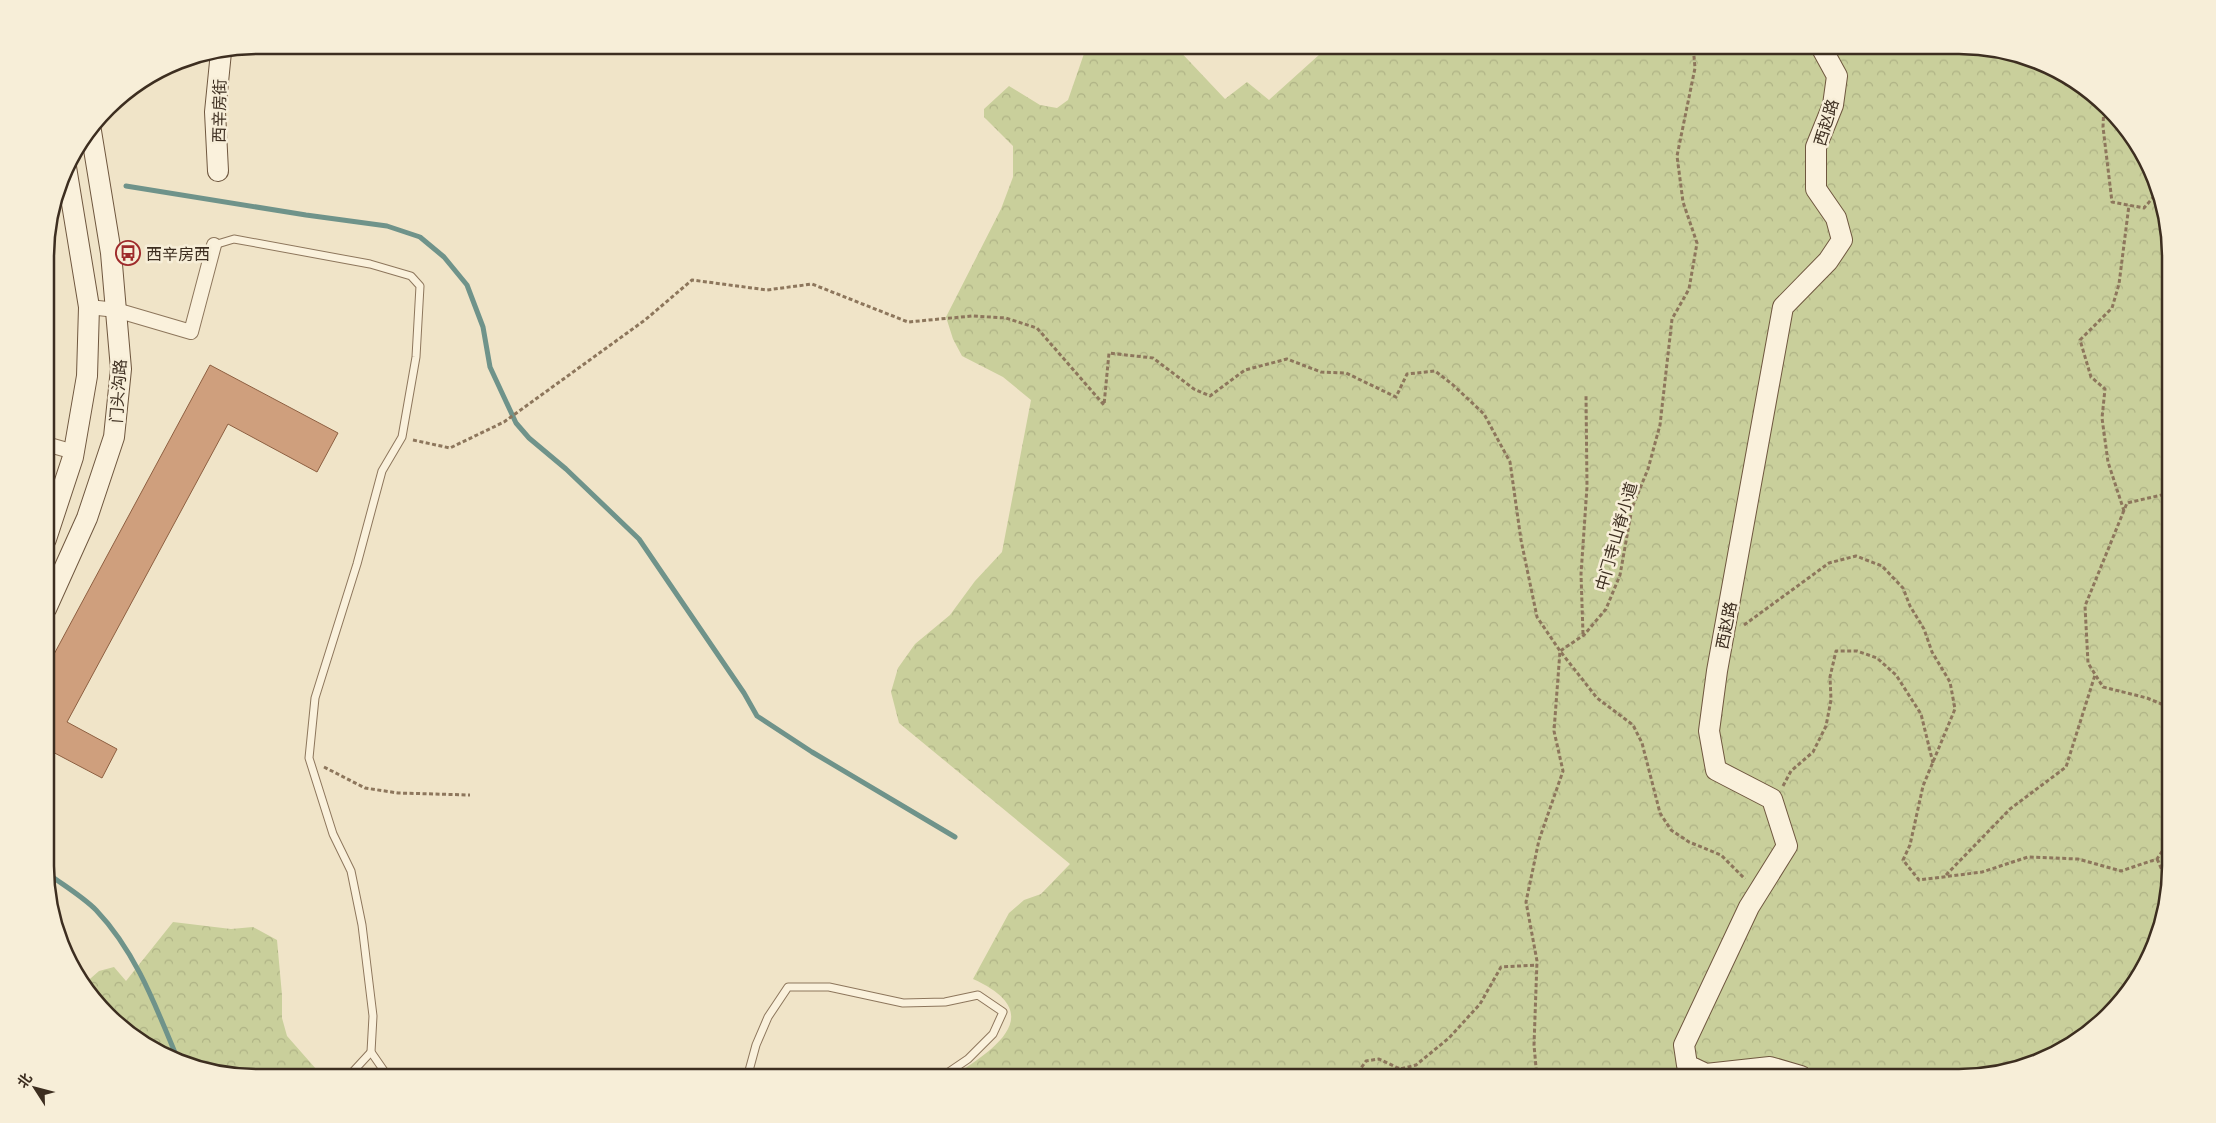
<svg xmlns="http://www.w3.org/2000/svg" width="2216" height="1123" font-family="Georgia,'Noto Sans SC',serif">
	<defs>
		<pattern id="forest-crowns" width="20" height="18" patternUnits="userSpaceOnUse" patternTransform="scale(1.25)"><rect width="20" height="18" fill="#c9cf9b"/><path d="M2 6a3 3 0 1 1 6 0M12 15a3 3 0 1 1 6 0" fill="none" stroke="#aeb285"/></pattern>
	</defs>
	<rect width="100%" height="100%" fill="#f0e4c8"/>
	<!-- forest -->
	<g fill="url(#forest-crowns)">
		<path d="M1087 45H1174L1225 99 1247 82 1269 100 1330 45H1959L2053 67 2099 97 2135 139 2169 229 2171 866 2149 960 2118 1006 2077 1042 2027 1067 1973 1078H950C994 1050 1050 1014 973 979L1009 913 1024 900 1041 894 1070 864 899 723 891 692 898 668 915 644 950 615 975 581 1002 552 1031 400 1003 377 962 356 953 339 946 317 1001 209 1013 177V146L984 117V109L1009 86 1040 105 1057 108 1068 100Z"/>
		<polygon points="173,922 231,929 253,927 277,940 282,995 282,1018 287,1036 324,1078 257,1078 163,1056 89,995 83,985 99,971 114,967 126,981"/>
	</g>
	<g fill="none" stroke-linecap="round" stroke-linejoin="round">
		<!-- stream -->
		<g stroke="#6f938a" stroke-width="5">
			<polyline points="126,186 306,215 387,226 420,237 444,257 467,285 483,327 490,367 516,423 529,438 566,469 639,539 744,693 757,716 812,752 955,837"/>
			<path d="M47 873C63 885 82 896 96 910 136 952 156 1007 178 1060"/>
		</g>
	</g>
	<!-- building -->
	<polygon fill="#cf9f7d" stroke="#8d5f41" points="210,365 338,433 317,472 228,424 67,722 117,749 102,778 47,749 46,669"/>
	<g fill="none" stroke-linecap="round" stroke-linejoin="round">
		<defs>
			<g id="lane">
				<polyline points="214,245 234,239 370,264 411,276 420,286 416,357 402,437 382,471 357,564 315,698 309,758 333,834 351,871 362,925 373,1016 371,1052 389,1078"/>
				<polyline points="347,1078 371,1052"/>
				<polyline points="747,1078 756,1045 768,1017 788,987 829,987 903,1003 945,1002 978,995 1003,1012 993,1034 968,1059 940,1078"/>
			</g>
			<g id="street">
				<polyline points="89,307 116,310 191,332 214,245"/>
				<polyline points="46,444 74,452"/>
			</g>
			<g id="secondary">
				<polyline points="218,171 215,112 221,52"/>
				<polyline points="46,539 73,457 87,376 89,307 66,167"/>
				<polyline points="46,609 87,518 114,437 121,369 111,253 91,131"/>
				<polyline points="1801,1078 1801,1076 1770,1067 1706,1074 1687,1065 1684,1045 1749,907 1787,846 1772,799 1716,770 1709,731 1717,671 1783,307 1828,261 1842,240 1836,218 1816,189 1816,147 1833,105 1837,76 1820,45"/>
			</g>
		</defs>
		<!-- lane casing -->
		<use href="#lane" stroke="#8d765c" stroke-width="9"/>
		<!-- street casing -->
		<use href="#street" stroke="#8d765c" stroke-width="16"/>
		<!-- secondary casing -->
		<use href="#secondary" stroke="#6f573f" stroke-width="22"/>
		<!-- path -->
		<g stroke="#8d765c" stroke-width="3" stroke-dasharray="4 2.5" stroke-linecap="butt">
			<polyline points="2104,104 2103,127 2112,202 2144,208 2156,194"/>
			<polyline points="413,440 450,448 504,422 645,320 692,280 767,290 812,284 908,322 972,316 1006,318 1037,328 1104,405 1109,353 1153,358 1194,389 1210,396 1245,370 1287,359 1321,372 1346,373 1396,397 1407,374 1435,371 1452,384 1484,414 1510,462 1521,540 1537,617 1560,651 1597,698 1633,725 1642,743 1660,813 1671,830 1689,842 1721,855 1745,879"/>
			<polyline points="2170,493 2127,503 2085,606 2088,663 2103,687 2147,698 2171,708"/>
			<polyline points="2124,511 2108,462 2102,418 2105,389 2091,377 2080,340 2112,308 2119,284 2129,205"/>
			<polyline points="1744,625 1829,563 1856,556 1882,566 1903,588 1910,606 1924,629 1932,652 1950,682 1955,709 1923,786 1910,845 1903,860 1919,880 1982,872 2028,857 2078,859 2121,871 2157,859 2171,838"/>
			<polyline points="1583,634 1581,574 1587,487 1586,394"/>
			<polyline points="324,767 365,788 398,793 470,795"/>
			<polyline points="1783,786 1791,771 1813,752 1826,726 1831,700 1830,677 1836,651 1857,651 1877,658 1896,675 1921,714 1933,763"/>
			<polyline points="2157,859 2167,881"/>
			<polyline points="1946,875 2010,809 2066,767 2095,675"/>
			<polyline points="1354,1078 1366,1061 1379,1059 1400,1069 1416,1065 1449,1038 1480,1004 1501,967 1537,965"/>
			<polyline points="1537,1078 1534,1045 1537,961 1526,902 1539,840 1563,771 1554,731 1560,651 1584,635 1606,609 1620,575 1632,508 1648,469 1660,425 1672,319 1689,289 1697,243 1683,202 1677,156 1695,68 1693,45"/>
		</g>
		<!-- lane -->
		<use href="#lane" stroke="#faf1dc" stroke-width="7"/>
		<!-- street -->
		<use href="#street" stroke="#faf1dc" stroke-width="14"/>
		<!-- secondary -->
		<use href="#secondary" stroke="#faf1dc" stroke-width="20"/>
	</g>
	<!-- icons -->
	<defs>
		<symbol id="bus-ring" viewBox="-11 -11 22 22"><circle r="9.5" fill="#f7eed8" stroke="#9e2a2b" stroke-width="1.5"/><path d="M-5-6H5V4H4V6H2V4H-2V6H-4V4H-5ZM-3.5-4V0h7V-4ZM-3.5 1.2v1.5H-2V1.2ZM2 1.2v1.5H3.5V1.2Z" fill="#9e2a2b"/></symbol>
	</defs>
	<g fill-rule="evenodd">
		<use href="#bus-ring" x="114" y="239" width="28" height="28"/>
	</g>
	<g text-anchor="middle" dominant-baseline="central" stroke-width="5" stroke-linejoin="round" paint-order="stroke">
		<!-- street labels -->
		<g font-size="16" fill="#3d2e20" stroke="#f7eed8">
			<text transform="translate(218 111) rotate(-89)">西辛房街</text>
			<text transform="translate(1825 122) rotate(-73)">西赵路</text>
			<text transform="translate(117 391) rotate(-86)">门头沟路</text>
			<text transform="translate(1615 536) rotate(-74)">中门寺山脊小道</text>
			<text transform="translate(1725 625) rotate(-79)">西赵路</text>
		</g>
		<!-- poi labels -->
		<g font-size="16" fill="#3d2e20" stroke="#f7eed8" text-anchor="start">
			<text x="146" y="253">西辛房西</text>
		</g>
	</g>
	<!-- crop -->
	<path d="M0 0H2216V1123H0ZM257 54H1959A203 203 0 0 1 2162 257V866A203 203 0 0 1 1959 1069H257A203 203 0 0 1 54 866V257A203 203 0 0 1 257 54Z" fill="#f7eed8" fill-rule="evenodd"/>
	<path fill="none" stroke="#3d2e20" stroke-width="2.5" d="M257 54H1959A203 203 0 0 1 2162 257V866A203 203 0 0 1 1959 1069H257A203 203 0 0 1 54 866V257A203 203 0 0 1 257 54Z"/>
	<!-- north arrow -->
	<g transform="translate(35 1088) rotate(306)" stroke="#f7eed8" stroke-width="4" paint-order="stroke">
	<path d="M0-4L9 19L0 12L-9 19Z" fill="#3d2e20"/>
	<text y="-8" font-size="14" font-weight="bold" text-anchor="middle" fill="#3d2e20">北</text>
	</g>
</svg>
